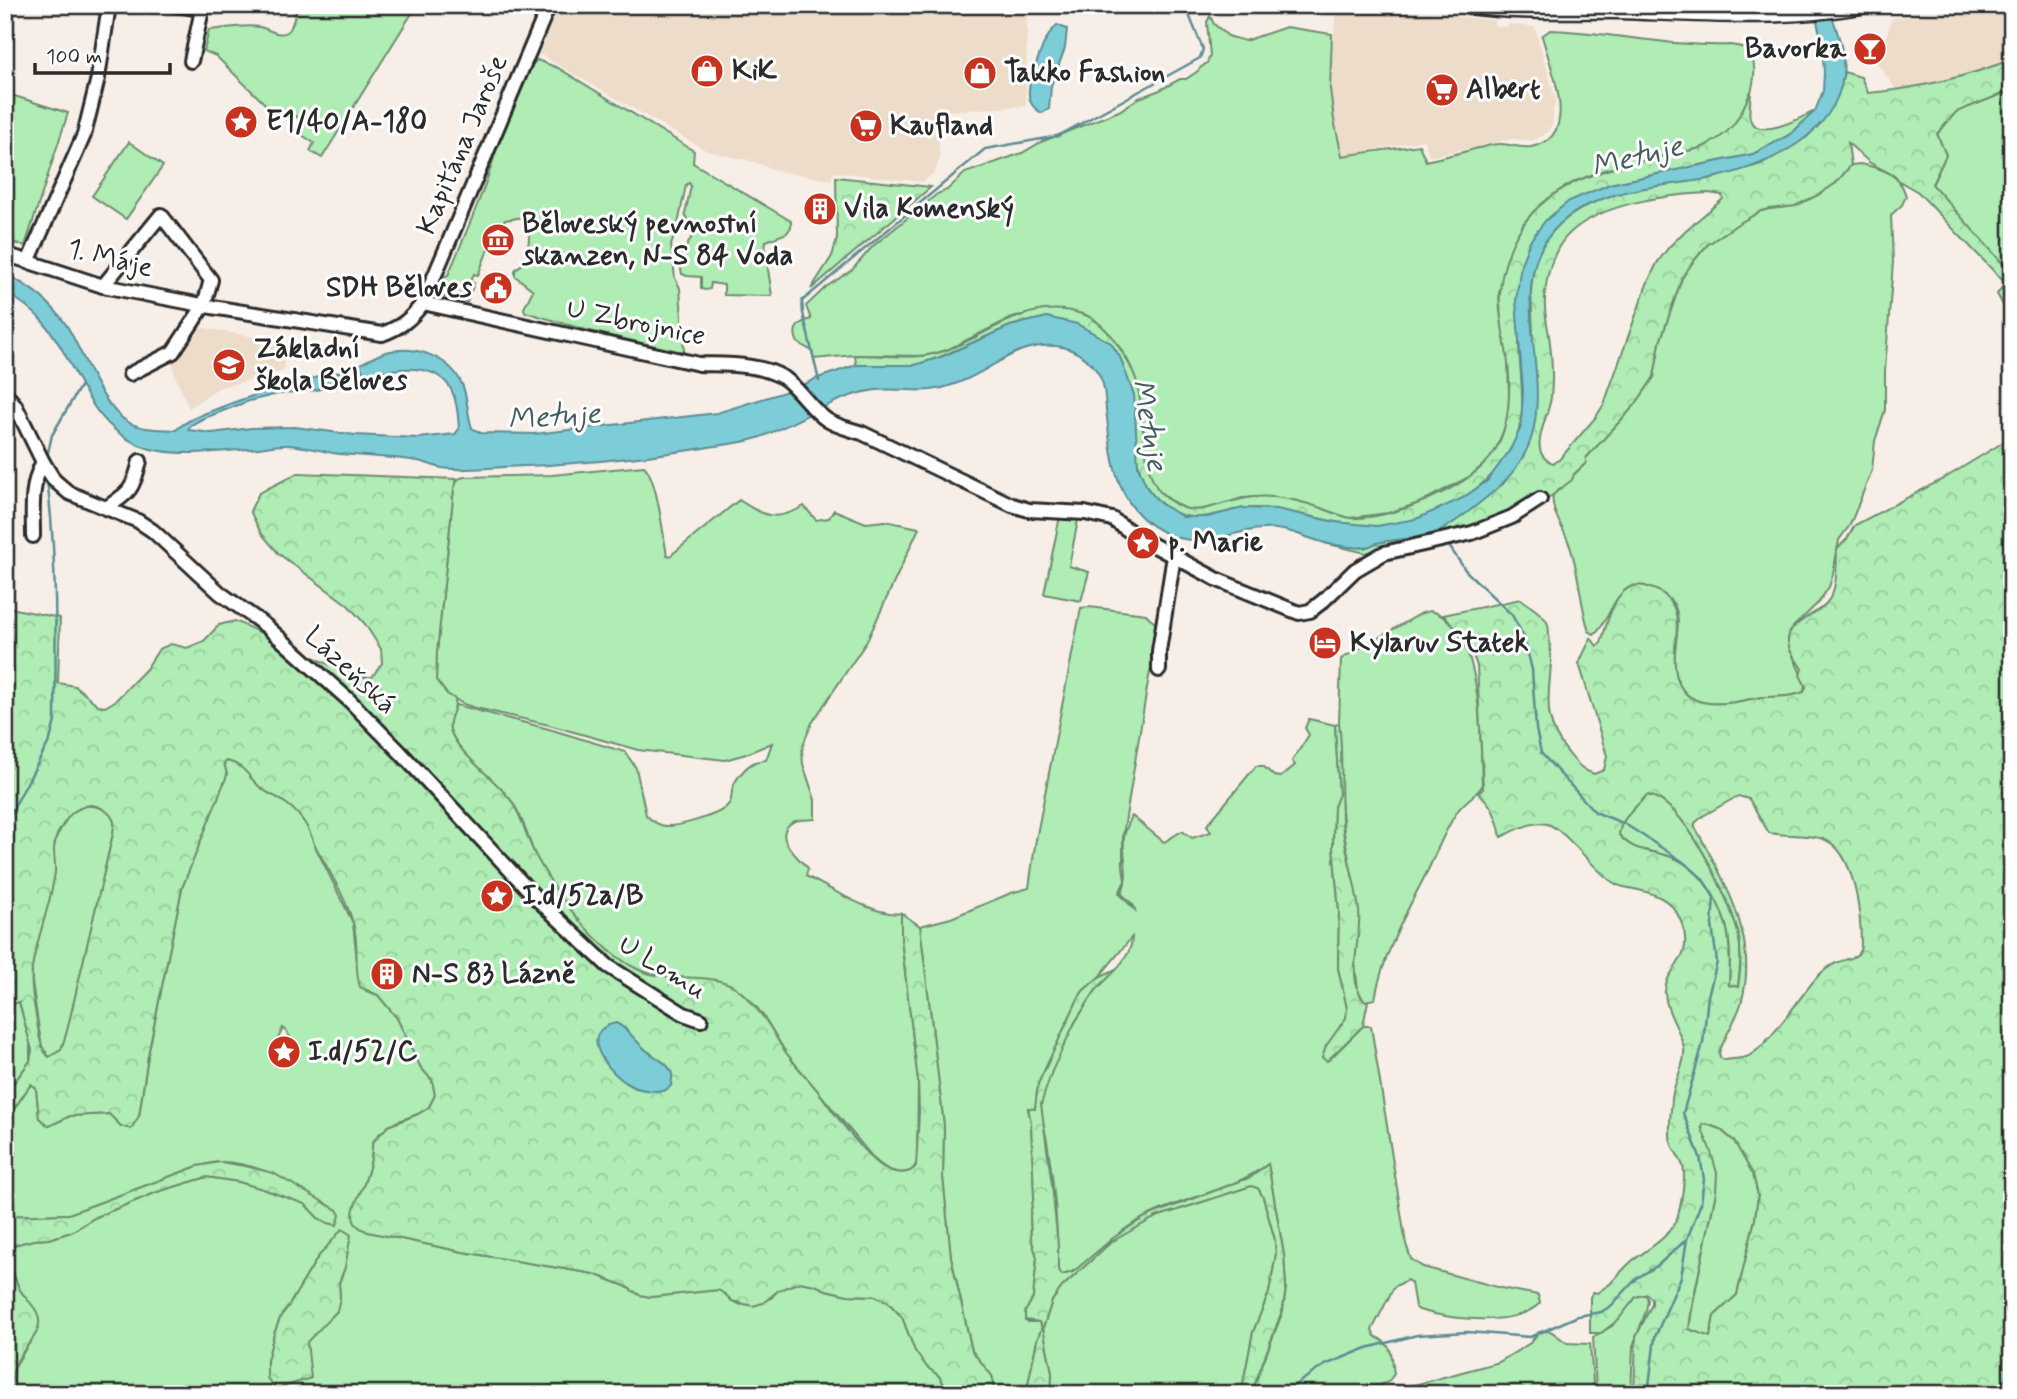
<svg xmlns="http://www.w3.org/2000/svg" width="2017" height="1399" font-family="Mynerve,sans-serif">
	<defs>
		<pattern id="forest-crowns" width="20" height="18" patternUnits="userSpaceOnUse" patternTransform="scale(1.75)"><rect width="20" height="18" fill="#afedb4"/><path d="M2 6a3 3 0 1 1 6 0M12 15a3 3 0 1 1 6 0" fill="none" stroke="#97cb9b"/></pattern>
	</defs>
	<rect width="100%" height="100%" fill="#f7efe7"/>
	<filter id="ink" filterUnits="userSpaceOnUse"><feTurbulence type="fractalNoise" baseFrequency=".0143" numOctaves="2"/><feDisplacementMap in="SourceGraphic" scale="14" xChannelSelector="R" yChannelSelector="G"/><feConvolveMatrix kernelMatrix="1 2 1 2 8 2 1 2 1" color-interpolation-filters="sRGB"/></filter>
	<g filter="url(#ink)">
		<!-- built -->
		<g fill="#eddcca">
			<polygon points="559,5 933,5 935,12 990,5 1027,5 1026,106 936,112 940,159 934,173 922,182 834,172 831,180 777,171 754,162 707,151 539,54"/>
			<polygon points="1982,5 2012,5 2012,59 1989,69 1897,91 1877,63 1892,18 1961,13"/>
			<polygon points="1336,6 1494,20 1495,26 1507,27 1508,24 1535,27 1556,101 1553,111 1553,122 1549,131 1541,137 1532,141 1512,139 1429,157 1424,140 1342,156 1334,120 1330,89"/>
			<polygon points="193,326 283,342 284,371 218,388 189,408 174,374 173,359"/>
		</g>
		<!-- green -->
		<g fill="#afedb4" stroke="#6d8c70" stroke-width="2" fill-rule="evenodd">
			<path d="M297 5H417L322 158 310 151 314 143 302 135V127L298 118 295 116 287 120 267 106 216 56 204 51 209 30C226 29 242 24 260 27 268 29 279 37 287 32 294 27 295 13 297 5Z"/>
			<path d="M1210 16 1214 24 1228 36 1245 41 1286 27 1332 34 1330 89 1334 120 1342 156 1419 145 1426 161C1443 157 1461 153 1478 148 1485 147 1492 144 1499 144 1510 143 1517 149 1531 147 1583 138 1550 68 1542 36L1550 30C1610 32 1670 47 1730 45 1735 46 1742 46 1746 50 1765 66 1747 111 1734 127 1725 137 1713 142 1701 148L1604 170 1576 181 1560 190 1534 211 1523 224 1499 293 1500 311 1508 358 1509 396 1508 419 1496 449 1490 459 1469 477 1419 503 1388 513 1349 518 1298 501 1272 497 1242 498 1210 509 1197 510 1186 509 1173 502 1160 492 1153 482 1147 464 1145 436 1132 369 1126 357 1112 336 1095 320 1084 314 1055 311 1015 316 947 350 926 356 855 355 814 359 812 351 798 343C791 329 798 323 811 319L806 306 826 287 852 270 873 246 937 194 947 190 965 173 1022 153 1041 142 1119 111 1139 98 1160 90 1180 79H1186L1198 71 1200 68 1207 63 1210 56 1207 22Z"/>
			<path d="M537 60 558 68 694 151 693 163 791 221V227L787 233 766 241 765 249 772 296 724 295V285L711 283 710 289 706 290 701 289V277L687 276 682 274 679 259 693 235 685 214 691 186 689 183 686 185 677 229 671 245 675 278 680 288 684 351H674L586 330 525 312 524 308 533 290 515 276V270L527 260 531 216 505 220 491 242 478 275 474 274 470 282 474 283 467 302C456 300 441 300 436 288L442 277 448 275C462 243 475 212 487 179 498 149 514 80 537 60Z"/>
			<polygon points="2012,90 2012,270 2004,265 1932,185 1946,155 1937,134 1956,112"/>
			<polygon points="5,93 68,113 25,246 5,240"/>
			<polygon points="129,142 163,166 126,219 92,196"/>
			<path d="M1860 164C1881 168 1900 173 1906 196L1902 205 1891 215 1893 262 1885 371V410L1875 441 1872 470 1850 525 1839 540 1833 574 1829 587 1818 603 1793 627 1790 649 1805 683 1804 692C1789 699 1769 695 1751 699 1709 709 1670 707 1675 651 1676 636 1682 617 1673 603 1666 593 1645 590 1634 586 1610 595 1612 619 1594 634L1589 631C1579 602 1580 570 1568 541 1563 527 1550 510 1553 495L1586 463 1585 459 1635 405 1654 377 1660 342 1682 278 1692 263 1707 245 1736 225 1761 211 1769 209 1795 206 1818 195 1836 183 1851 165Z"/>
			<path d="M644 466C657 477 663 535 667 555L670 556 739 500C765 517 776 522 804 506L816 520 829 518 834 510 866 523 885 521 919 528 867 641 812 723 806 737 802 750 803 764 815 800V819C810 820 799 819 793 822 770 835 798 858 808 868L806 876C828 887 878 918 901 913V939L918 1081 917 1162 912 1171C897 1176 886 1170 874 1159L786 1053C773 1033 762 1008 742 993 716 974 689 981 660 976 641 973 621 962 607 950 585 932 548 883 536 857 528 840 524 819 513 803 497 781 459 755 450 730 448 722 452 712 456 705L549 729 625 752 636 768 646 815C651 820 657 825 665 826 677 827 718 816 727 806 732 801 731 798 732 791 733 781 746 766 755 762 757 761 764 760 766 760L772 743 746 754 725 760 638 750 549 725 476 708 463 704 447 694 436 680 437 652 454 488 458 479 464 477 552 475Z"/>
			<polygon points="1060,516 1076,518 1078,520 1069,566 1089,572 1081,601 1044,594"/>
			<path d="M1089 607 1146 614 1156 624 1159 630 1148 682 1123 835V866L1125 881 1119 893 1135 910 1134 906 1121 893C1131 877 1122 856 1124 837 1125 830 1129 822 1132 816L1164 842 1182 831 1192 838 1211 832 1207 825 1256 766H1263L1274 776 1281 777 1295 765 1292 761 1309 735 1305 728 1309 719 1335 725 1339 794 1334 807 1333 846 1339 910 1338 968 1347 1008 1346 1018 1339 1028 1331 1058 1363 1026H1371L1406 1244 1411 1259 1423 1267 1501 1288 1538 1295 1540 1303C1515 1328 1449 1319 1419 1310L1415 1307 1411 1283 1407 1280 1394 1287 1372 1330 1375 1336C1394 1346 1391 1353 1394 1374L1388 1382 1380 1385 1327 1394H1251L1283 1311 1286 1287 1284 1255 1268 1164C1226 1195 1171 1198 1128 1227 1110 1239 1082 1272 1062 1275L1058 1270C1058 1227 1054 1183 1047 1141 1045 1128 1039 1113 1042 1099 1049 1073 1062 1044 1076 1021 1083 1010 1089 998 1097 989 1110 974 1132 959 1132 937L1099 977 1083 991 1078 999 1038 1084 1035 1109H1028L1031 1122 1034 1196 1030 1215 1031 1238 1037 1257 1033 1298 1025 1312 1028 1322H1039L1042 1327 1037 1340 1026 1394H991L994 1384 992 1376 972 1351 951 1257 943 1177 944 1126 920 926 951 918 1011 893 1029 888 1035 845 1081 608Z"/>
			<path d="M1430 611C1485 623 1480 742 1482 786 1477 795 1464 801 1457 812 1445 830 1437 851 1428 870 1408 909 1382 956 1375 999L1364 1001 1358 990 1355 962 1359 913 1344 833 1341 798 1339 723 1341 659 1422 613Z"/>
			<path d="M227 761C247 766 248 777 261 788 267 793 275 796 281 800 297 810 309 826 314 844L353 923 357 961 366 991 378 995 397 1018 421 1068 432 1080 435 1095 429 1107 418 1114 396 1122 380 1133 372 1143C373 1162 366 1181 358 1198L368 1232 463 1252 594 1274 625 1286 640 1295 651 1297 718 1290 725 1294 732 1301 741 1305 771 1298 778 1290 800 1282 816 1285 826 1290 848 1295 875 1296 887 1301 902 1317 915 1351 927 1367 939 1376 950 1394H16L13 1387 12 1371 38 1329V1315L19 1289 8 1257 14 1245 33 1240 49 1239 71 1232 96 1217 157 1192 207 1177 239 1182 263 1189 305 1204 318 1218 328 1223 337 1210C300 1190 264 1162 220 1162 213 1162 205 1165 198 1166L69 1214 5 1216V1122L31 1084 36 1088 39 1118 49 1126 70 1116 110 1114 121 1126 139 1116 148 1055 182 888 227 775 224 763ZM283 1028 294 1042 289 1055 292 1059 289 1062C266 1058 277 1041 283 1028ZM328 1246 345 1267 339 1283 340 1298 337 1311 306 1342 267 1361 274 1334 281 1316 288 1307 318 1257Z"/>
			<path d="M1647 795C1685 800 1730 899 1738 933 1742 950 1740 969 1738 987L1729 985C1730 966 1731 943 1726 925 1717 896 1698 865 1668 856 1647 849 1635 853 1619 835 1619 820 1637 806 1647 795Z"/>
			<path d="M85 806C96 805 111 809 114 822 115 826 113 830 113 834L67 1032 61 1050 49 1057 42 1046 39 1030 32 982V964L52 886 55 869 53 854 56 837 71 812Z"/>
			<polygon points="19,1001 30,1042 30,1061 5,1095 5,1006"/>
			<path d="M1702 1124 1709 1125 1720 1129 1734 1141 1753 1174 1758 1195 1755 1219 1737 1295 1714 1316 1710 1338 1689 1330C1693 1297 1701 1266 1707 1234 1711 1215 1717 1195 1716 1176 1716 1158 1702 1141 1702 1124Z"/>
			<polygon points="1251,1186 1258,1188 1263,1197 1275,1240 1276,1254 1269,1293 1253,1332 1241,1394 1051,1394 1052,1373 1043,1328 1052,1301 1062,1287 1111,1242 1134,1228 1156,1217"/>
			<polygon points="1640,1295 1646,1295 1648,1300 1646,1311 1633,1346 1631,1394 1598,1394 1596,1390 1593,1337 1612,1326 1636,1297"/>
			<polygon points="1547,1331 1552,1332 1567,1343 1590,1344 1594,1394 1364,1394 1392,1391 1499,1362 1530,1343 1539,1332"/>
		</g>
		<!-- forest -->
		<g fill="url(#forest-crowns)" stroke="#6d8c70" stroke-width="2" fill-rule="evenodd">
			<path d="M2012 59V90L1956 112 1937 134 1946 155 1932 184 2004 265 2012 270V322L1997 294 2003 286 2007 285 1918 192 1899 181 1895 176 1870 163 1848 143 1851 165 1836 183 1818 195 1795 206 1769 209 1761 211 1736 225 1707 245 1692 263 1682 278 1660 342 1654 377 1635 405 1586 458V463L1574 474 1572 480 1516 523 1366 553 1324 543 1364 548 1379 542 1427 536 1442 530 1503 484 1524 455 1533 333 1531 291 1534 264 1545 240 1562 221 1586 206 1613 194 1645 186 1713 178 1761 164 1807 137 1821 123 1838 94 1844 72 1861 77 1868 93C1915 89 1968 77 2012 59ZM1708 193 1722 195 1723 199 1686 230 1669 247 1657 263 1647 284 1604 404 1596 417 1559 460 1553 463C1525 453 1549 418 1551 397 1553 380 1552 361 1550 343 1549 331 1545 319 1545 306 1544 282 1552 248 1571 232 1603 203 1666 195 1708 193Z"/>
			<path d="M1751 91C1751 99 1748 111 1750 119 1757 142 1803 117 1815 111L1791 134 1753 154 1610 184 1530 241C1528 264 1525 287 1522 309 1521 320 1518 331 1519 341 1519 378 1530 416 1511 450 1486 493 1427 524 1378 526 1338 528 1298 509 1258 508 1220 507 1197 532 1162 504 1130 480 1135 431 1134 395L1047 317 1010 326 940 357 915 365H856L855 355C885 355 919 361 947 350 993 333 1028 297 1082 314 1095 318 1107 330 1115 341 1123 353 1131 365 1136 379 1145 409 1140 472 1161 493 1192 523 1208 505 1242 499 1251 497 1263 496 1273 497 1289 498 1306 503 1321 508 1330 511 1341 517 1350 518 1389 521 1467 488 1490 458 1508 434 1510 403 1509 375 1508 348 1498 322 1500 295 1500 278 1505 262 1511 247 1543 170 1632 165 1701 148 1732 134 1738 121 1751 91Z"/>
			<polygon points="836,177 931,187 811,289 832,256 837,239"/>
			<path d="M2012 437V1394H1634L1636 1337 1652 1304V1299L1647 1294 1636 1297 1618 1320 1601 1333H1590V1297L1593 1292 1597 1293C1601 1290 1606 1287 1610 1284 1617 1276 1624 1268 1632 1261 1649 1248 1669 1238 1677 1218 1681 1207 1686 1176 1683 1166 1680 1157 1673 1150 1671 1142 1668 1129 1671 1112 1672 1099 1673 1082 1686 1065 1684 1048 1680 1029 1666 1013 1665 993 1664 966 1698 961 1680 919 1671 897 1650 892 1629 888 1623 887 1618 886 1614 883 1594 871 1564 828 1547 824 1532 820 1515 831 1501 837 1498 820 1492 803 1478 793L1483 789 1477 666C1473 652 1455 624 1443 615L1521 599C1528 605 1540 612 1546 620 1548 623 1549 631 1549 635 1558 682 1532 710 1569 754 1577 764 1582 770 1594 774L1604 770 1607 756 1579 663 1591 638 1597 646 1601 643C1608 620 1617 573 1651 588 1660 591 1668 596 1672 604 1681 619 1675 635 1675 652 1671 707 1708 709 1751 699 1769 695 1789 699 1804 692L1806 687 1800 675 1802 669C1799 663 1793 657 1790 650 1778 622 1820 617 1830 598 1838 584 1836 566 1837 549L1847 539 1855 525 1945 478ZM1647 795C1684 799 1730 899 1738 932 1742 950 1741 969 1738 987L1729 985C1730 966 1731 943 1726 925 1717 895 1698 865 1668 856 1647 849 1635 853 1619 835 1619 820 1637 806 1647 795ZM1738 796 1749 799 1769 833C1786 836 1809 834 1823 839 1856 850 1861 918 1861 946 1859 960 1846 958 1836 963 1830 966 1823 971 1818 976 1801 994 1766 1051 1746 1057 1739 1059 1732 1059 1724 1060L1720 1057 1719 1053C1725 1036 1735 1022 1741 1004 1760 939 1725 882 1695 827V823L1703 816ZM1702 1124 1709 1125 1720 1129 1734 1141 1753 1174 1758 1195 1755 1219 1737 1295 1714 1316 1710 1337 1689 1329 1692 1305 1716 1192 1717 1173 1711 1152 1702 1129Z"/>
			<path d="M298 473 457 479 454 488 437 652 436 680 447 694 455 699C457 710 447 719 450 730 458 755 497 779 512 802 524 820 527 842 538 860 560 900 596 948 637 969 667 984 709 971 735 987 745 994 753 1005 761 1014 772 1027 777 1041 787 1054 796 1066 807 1078 817 1090 833 1111 862 1153 883 1167 894 1173 907 1177 916 1166L919 1112 918 1081 901 938V913L920 926 944 1126 943 1177 951 1257 972 1351 992 1376 994 1384 991 1394H950L939 1376 927 1367 915 1351 902 1317 887 1301 875 1296 848 1295 826 1290 815 1285 800 1282 779 1290 763 1303 753 1306 732 1301 725 1294 718 1290 651 1297 640 1295 625 1286 594 1274 463 1252 368 1232C364 1230 357 1227 355 1223 348 1211 362 1192 365 1181 369 1168 373 1156 372 1143L388 1126 418 1114 429 1107 435 1095 432 1080 421 1068 397 1018 378 995 360 987C353 966 360 944 353 923 345 896 328 869 314 844 309 826 297 810 281 800 275 796 267 793 261 788 248 778 247 766 227 761L224 763 227 775 182 888 148 1055 139 1116 131 1129 121 1126 109 1114 70 1116 49 1126 39 1118 36 1088 31 1084 5 1122V1095L30 1061 32 1050 19 1002 5 1006V738C10 719 7 702 7 683 7 664 9 646 8 628L5 625V607L60 618 58 683 75 686 98 705 105 707 115 701 146 669 159 649 171 644 187 648 204 641 219 625 235 621 328 664 364 677H372L382 663 381 649 365 624 348 605 279 554 261 533 250 511 259 493ZM92 805C100 806 112 813 114 822 115 826 113 830 113 834L67 1031 61 1050 49 1057C40 1049 39 1034 37 1022 34 1003 29 982 33 962 39 932 51 903 55 872 56 859 51 849 57 835 65 819 74 806 92 805ZM624 1027C636 1043 649 1054 666 1064L664 1091 635 1088Z"/>
			<path d="M1339 723C1344 759 1339 795 1343 831 1347 858 1356 884 1359 911 1362 937 1345 978 1364 1001H1368L1363 1026 1327 1061 1322 1058 1326 1046 1346 1018 1347 1008 1338 968 1339 910 1333 846 1334 807 1339 794 1335 725Z"/>
			<polygon points="1118,968 1096,990 1075,1022 1052,1071 1041,1104 1052,1185 1058,1246 1058,1270 1062,1275 1073,1272 1113,1238 1145,1217 1251,1177 1268,1164 1284,1255 1286,1287 1283,1308 1251,1394 1241,1394 1253,1332 1269,1293 1276,1254 1275,1240 1263,1197 1258,1188 1251,1186 1156,1217 1111,1242 1062,1287 1052,1301 1043,1328 1052,1373 1051,1394 1026,1394 1037,1340 1042,1327 1039,1322 1025,1320 1025,1312 1033,1298 1037,1257 1031,1238 1030,1215 1034,1196 1031,1122 1028,1108 1035,1109 1038,1084 1078,999 1083,991 1099,977"/>
			<path d="M220 1162 245 1166 273 1173 337 1210 340 1215 337 1225 328 1223 318 1218 305 1204 263 1189 239 1182 207 1177 157 1192 96 1217 71 1232 49 1239 33 1240 14 1245 8 1257C12 1267 14 1279 19 1288 23 1297 35 1305 38 1315 47 1342 0 1354 16 1394H5V1216L69 1214 198 1166Z"/>
			<polygon points="342,1229 351,1235 345,1267 339,1283 340,1298 337,1311 307,1342 311,1378 276,1389 267,1378 267,1361 274,1334 281,1316 288,1307 318,1257"/>
		</g>
		<!-- water -->
		<g fill="#7dcdd8" stroke="#5c8c93" stroke-width="2">
			<path d="M1813 5H1828C1836 28 1846 51 1843 76 1835 136 1768 165 1717 177 1672 187 1629 184 1586 206 1487 257 1556 359 1531 439 1523 463 1506 482 1487 497 1472 509 1455 524 1437 532 1418 540 1397 538 1377 543 1373 544 1370 547 1366 547 1356 549 1340 545 1330 544 1314 541 1299 533 1283 530 1238 522 1209 555 1163 532 1117 509 1112 464 1107 418 1105 407 1106 392 1102 381 1095 362 1075 348 1056 346 1013 342 992 372 955 384 947 387 939 389 931 390 911 392 892 387 870 391 833 397 794 425 758 438 739 444 717 445 698 449 633 459 568 465 503 467 483 468 461 471 442 468 434 466 426 463 418 461 390 456 361 457 333 453 317 450 301 445 285 445 273 445 261 448 249 449 217 452 169 458 139 445 84 421 78 362 43 322 33 310 19 300 5 292V274C30 286 52 303 67 326 83 352 101 407 128 422 142 430 160 429 176 430 188 419 204 414 219 408 260 392 302 380 345 371L347 379 317 390 278 394 249 401 202 419 191 425 188 430 212 433 251 428 295 427 355 435 418 438 455 434 459 429C458 415 457 398 449 386 431 360 390 370 364 374L360 364C368 360 377 355 386 352 415 345 449 356 462 384 468 398 467 414 472 428L481 433 534 434 717 413 797 388 815 379 856 365H915L941 357 1010 326 1047 317 1077 324 1111 343 1120 357 1134 395 1138 466 1147 488 1161 504 1183 517H1207L1243 508 1277 509 1335 522 1377 526 1416 519 1463 498 1487 481 1510 450 1521 427 1523 390 1516 301 1521 264 1530 241 1545 221 1569 201 1610 184 1753 154 1791 134 1815 111 1823 91 1824 72 1822 42Z"/>
			<path d="M1057 25 1067 29 1065 48 1051 86 1049 109 1042 113C1021 103 1030 80 1036 64 1042 48 1045 37 1057 25Z"/>
			<path d="M616 1023C628 1028 635 1041 646 1050 654 1057 669 1063 672 1074 673 1078 671 1082 671 1086L664 1091C654 1091 642 1091 632 1086 611 1076 573 1032 616 1023Z"/>
		</g>
		<g fill="none" stroke-linecap="round" stroke-linejoin="round">
			<!-- stream -->
			<g stroke="#5c8c93" stroke-width="2.5">
				<polyline points="819,381 803,313 802,301 985,149 1058,136 1200,58 1203,49 1185,5"/>
				<polyline points="47,457 52,435 81,385"/>
				<path d="M5 824 50 740 55 721C56 640 57 560 47 479"/>
				<polyline points="1281,1394 1325,1365 1367,1348 1417,1335 1468,1332 1530,1337 1578,1316 1601,1312 1611,1306 1637,1278 1657,1266 1687,1239 1701,1203 1704,1179 1700,1157 1683,1113 1703,1043 1708,996 1717,962 1712,925 1714,897 1702,878 1682,861 1625,824 1595,812 1541,753 1536,729 1532,670 1524,637 1512,615 1466,571 1449,546"/>
				<polyline points="1648,1394 1655,1337 1681,1277 1687,1239"/>
			</g>
			<defs>
				<g id="minor">
					<polyline points="177,5 202,9"/>
					<polyline points="191,61 203,5"/>
					<path d="M5 254 103 286 212 307 382 334C401 327 410 320 423 303L549 5"/>
					<polyline points="28,262 84,135 98,78 109,5"/>
					<polyline points="103,286 161,215 211,280 204,305 173,352 130,374"/>
					<path d="M423 303 699 364C726 365 760 363 784 378 800 389 810 409 827 420 838 427 850 429 862 433L1012 505 1029 510 1085 513 1112 519 1138 537 1218 580 1299 613 1310 611 1323 601 1355 570 1384 553 1472 533 1512 517 1540 499"/>
					<polyline points="5,393 15,405 43,462 54,480 69,493 138,521 153,531 220,593 266,626 350,701 400,752 537,899 608,966 684,1014 701,1020"/>
					<path d="M106 508C130 492 133 490 140 461"/>
					<path d="M33 536C33 510 30 485 43 462"/>
					<polyline points="1159,670 1159,651 1174,556"/>
				</g>
				<path id="major" d="M1470 5C1520 12 1569 9 1620 10 1703 13 1778 19 1861 5"/>
			</defs>
			<!-- minor casing -->
			<use href="#minor" stroke="#2b2b2b" stroke-width="18"/>
			<!-- major casing -->
			<use href="#major" stroke="#2b2b2b" stroke-width="21"/>
			<!-- minor -->
			<use href="#minor" stroke="#fff" stroke-width="12"/>
			<!-- major -->
			<use href="#major" stroke="#fff" stroke-width="16"/>
		</g>
	</g>
	<!-- icons -->
	<defs>
		<symbol id="bar-disc" viewBox="-11 -11 22 22"><circle r="9.5" fill="#c8321e" stroke="#fff"/><path d="M-6-5H6L.8 .8V4.5H3.5V6h-7V4.5H-.8V.8Z" fill="#fff"/></symbol>
		<symbol id="shop-disc" viewBox="-11 -11 22 22"><circle r="9.5" fill="#c8321e" stroke="#fff"/><path d="M-5-2.5h2.3a2.7 3.5 0 0 1 5.4 0H5L5.5 6h-11ZM-1.5-2.5h3a1.5 2.3 0 0 0-3 0Z" fill="#fff"/></symbol>
		<symbol id="supermarket-disc" viewBox="-11 -11 22 22"><circle r="9.5" fill="#c8321e" stroke="#fff"/><path d="M-6-5.5h2.5l.6 2H6L4.5 2H-2.5L-4.4-4H-6ZM-1.5 3.2a1.3 1.3 0 1 0 .1 0ZM3 3.2a1.3 1.3 0 1 0 .1 0Z" fill="#fff"/></symbol>
		<symbol id="sight-disc" viewBox="-11 -11 22 22"><circle r="9.5" fill="#c8321e" stroke="#fff"/><path d="M0-6L1.8-2.2L6-1.7L2.9 1.2L3.7 5.4L0 3.3L-3.7 5.4L-2.9 1.2L-6-1.7L-1.8-2.2Z" fill="#fff"/></symbol>
		<symbol id="building-disc" viewBox="-11 -11 22 22"><circle r="9.5" fill="#c8321e" stroke="#fff"/><path d="M-4-6H4V6H1V3H-1V6H-4ZM-2.5-4.3h1.7v1.8h-1.7ZM.8-4.3h1.7v1.8H.8ZM-2.5-1h1.7V.8h-1.7ZM.8-1h1.7V.8H.8Z" fill="#fff"/></symbol>
		<symbol id="museum-disc" viewBox="-11 -11 22 22"><circle r="9.5" fill="#c8321e" stroke="#fff"/><path d="M0-6L6-3V-2H-6V-3ZM-5-1h2V3h-2ZM-1-1h2V3h-2ZM3-1h2V3H3ZM-6 4H6V6H-6Z" fill="#fff"/></symbol>
		<symbol id="civic-disc" viewBox="-11 -11 22 22"><circle r="9.5" fill="#c8321e" stroke="#fff"/><path d="M-.6-6.5H3V-4.5H.6V-3L4-1V1h2V6H-6V1h2V-1L-.6-3ZM-1.2 2.5V6h2.4V2.5Z" fill="#fff"/></symbol>
		<symbol id="school-disc" viewBox="-11 -11 22 22"><circle r="9.5" fill="#c8321e" stroke="#fff"/><path d="M0-5L7-2L0 1L-7-2ZM-4 1L0 2.5L4 1V4Q0 6-4 4Z" fill="#fff"/></symbol>
		<symbol id="hotel-disc" viewBox="-11 -11 22 22"><circle r="9.5" fill="#c8321e" stroke="#fff"/><path d="M-6-4.5h1.5V1H6V5H4.5V3h-9V5H-6ZM-4 0a1.8 1.8 0 1 1 3.6 0ZM.5 0V-2.5h3Q6-2.5 6 0Z" fill="#fff"/></symbol>
	</defs>
	<g fill-rule="evenodd">
		<use href="#bar-disc" x="1851" y="30" width="38" height="38"/>
		<use href="#shop-disc" x="688" y="52" width="38" height="38"/>
		<use href="#shop-disc" x="961" y="54" width="38" height="38"/>
		<use href="#supermarket-disc" x="1423" y="71" width="38" height="38"/>
		<use href="#sight-disc" x="222" y="103" width="38" height="38"/>
		<use href="#supermarket-disc" x="847" y="107" width="38" height="38"/>
		<use href="#building-disc" x="801" y="190" width="38" height="38"/>
		<use href="#museum-disc" x="479" y="221" width="38" height="38"/>
		<use href="#civic-disc" x="477" y="269" width="38" height="38"/>
		<use href="#school-disc" x="210" y="346" width="38" height="38"/>
		<use href="#sight-disc" x="1124" y="524" width="38" height="38"/>
		<use href="#hotel-disc" x="1306" y="624" width="38" height="38"/>
		<use href="#sight-disc" x="478" y="877" width="38" height="38"/>
		<use href="#building-disc" x="368" y="955" width="38" height="38"/>
		<use href="#sight-disc" x="265" y="1033" width="38" height="38"/>
	</g>
	<g text-anchor="middle" dominant-baseline="central" stroke-width="6" stroke-linejoin="round" paint-order="stroke">
		<!-- poi labels -->
		<g font-size="28" font-weight="bold" fill="#2b2b2b" stroke="#fff" text-anchor="start">
			<text x="1846" y="49" text-anchor="end">Bavorka</text>
			<text x="732" y="71">KiK</text>
			<text x="1004" y="73">Takko Fashion</text>
			<text x="1466" y="90">Albert</text>
			<text x="266" y="122">E1/40/A-180</text>
			<text x="890" y="126">Kaufland</text>
			<text x="844" y="209">Vila Komenský</text>
			<text x="522" y="224">Běloveský pevnostní<tspan x="522" dy="32">skanzen, N-S 84 Voda</tspan></text>
			<text x="472" y="288" text-anchor="end">SDH Běloves</text>
			<text x="254" y="349">Základní<tspan x="254" dy="32">škola Běloves</tspan></text>
			<text x="1168" y="543">p. Marie</text>
			<text x="1350" y="643">Kylaruv Statek</text>
			<text x="522" y="896">I.d/52a/B</text>
			<text x="412" y="974">N-S 83 Lázně</text>
			<text x="308" y="1052">I.d/52/C</text>
		</g>
		<!-- street labels -->
		<g font-size="28" fill="#2b2b2b" stroke="#fff">
			<text transform="translate(463 145) rotate(-67)">Kapitána Jaroše</text>
			<text transform="translate(110 259) rotate(14)">1. Máje</text>
			<text transform="translate(636 323) rotate(12)">U Zbrojnice</text>
			<text transform="translate(350 671) rotate(43)">Lázeňská</text>
			<text transform="translate(662 968) rotate(32)">U Lomu</text>
		</g>
		<!-- water labels -->
		<g font-size="30" font-style="italic" fill="#445c5f" stroke="#fff">
			<text transform="translate(1637 157) rotate(-14)">Metuje</text>
			<text transform="translate(554 417) rotate(-4)">Metuje</text>
			<text transform="translate(1149 425) rotate(80)">Metuje</text>
		</g>
	</g>
	<!-- margin -->
	<rect width="2017" height="1399" fill="none" stroke="#fff" stroke-width="28"/>
	<rect x="14" y="14" width="1989" height="1371" fill="none" stroke="#2b2b2b" stroke-width="2.5" filter="url(#ink)"/>
	<!-- scale -->
	<path d="M35 63v10h135v-10" fill="none" stroke="#2b2b2b" stroke-width="3.5"/>
	<text x="46" y="63" font-size="21" fill="#2b2b2b" stroke="#ffffff" stroke-width="5" paint-order="stroke">100 m</text>
</svg>
